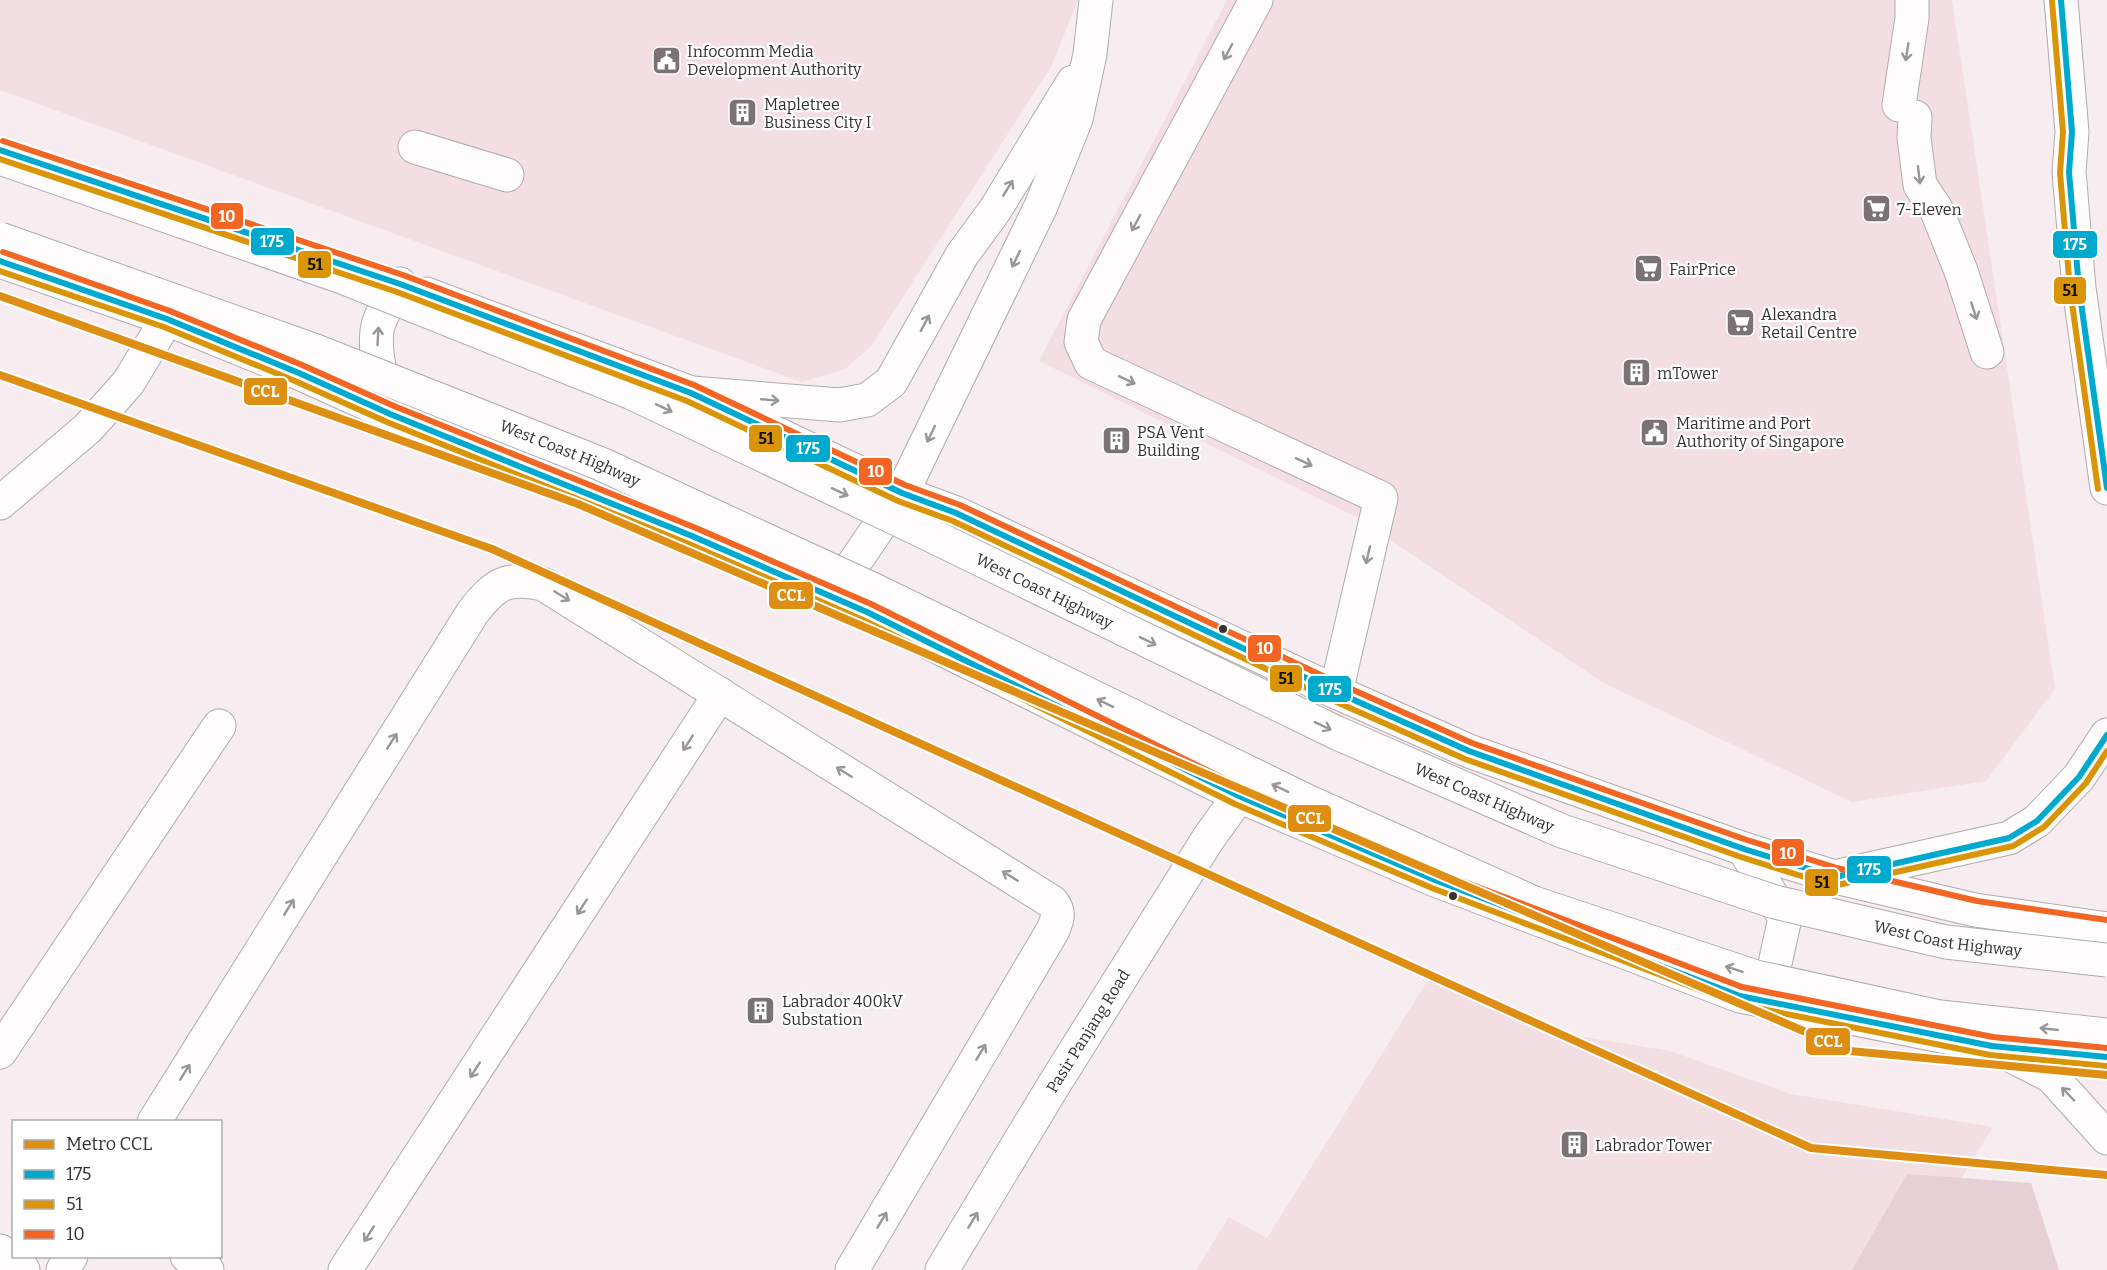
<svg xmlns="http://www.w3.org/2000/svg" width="2107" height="1270" font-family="Bitter,serif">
	<rect width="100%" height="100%" fill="#f7ecef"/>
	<!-- built -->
	<g fill="#f2dee3">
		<polygon points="0,0 1078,0 1052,65 872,345 845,369 802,382 0,90"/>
		<polygon points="1227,0 1952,0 2055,689 1986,781 1852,802 1602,682 1356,517 1039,361"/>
		<polygon points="1428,980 1536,1029 1670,1051 1791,1094 1993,1127 1905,1270 1196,1270 1229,1217 1267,1238"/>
	</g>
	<!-- green -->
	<polygon fill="#e6d0d6" points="1907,1174 2031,1183 2059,1270 1852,1270"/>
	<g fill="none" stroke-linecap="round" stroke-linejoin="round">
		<defs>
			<g id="minor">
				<polyline points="1256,0 1084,320 1081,342 1091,363 1381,498 1336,692"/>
				<polyline points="1899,105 1912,18 1912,0"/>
				<polyline points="1915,117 1914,138 1920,185 1936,209 1961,271 1987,352"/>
				<polyline points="415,147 507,175"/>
				<polyline points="692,393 839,405 867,400 891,382 962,255 995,210 1073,82"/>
				<polyline points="0,503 88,428 128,383 167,319"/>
				<polyline points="831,597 902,493 1041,206 1076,119 1090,54 1096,0"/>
				<polyline points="0,1052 219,726"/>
				<path d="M154 1122 473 612C495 584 506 576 543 584L1052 902C1060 912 1058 918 1053 930L852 1270"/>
				<polyline points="0,1251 23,1270"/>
				<polyline points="187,1256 207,1270"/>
				<polyline points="63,1270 71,1256"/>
				<polyline points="345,1270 720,694"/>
				<path id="s1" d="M942 1270 1055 1083 1208 839 1239 796"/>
			</g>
			<g id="major">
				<polyline points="2061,0 2072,132 2069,172 2079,288 2107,488"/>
				<polyline points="0,261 167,319 299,373 390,414 692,536 867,612 1239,796 1435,880 1740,996 1992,1046 2107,1057"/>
				<polyline points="426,294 691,393 902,493 956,513 1336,692 1469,751 1744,849 1835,877 1975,910 2107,929"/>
				<path d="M387 401C382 378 374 354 377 331 379 314 392 299 400 284"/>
				<polyline points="1744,849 1785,918 1767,1000"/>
				<polyline points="1842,875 2009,838 2037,821 2079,777 2107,735"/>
				<polyline points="2010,1055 2051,1076 2107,1138"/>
			</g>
		</defs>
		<!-- minor casing -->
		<use href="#minor" stroke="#b2aaac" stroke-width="35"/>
		<!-- major casing -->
		<use href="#major" stroke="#b2aaac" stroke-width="35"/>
		<!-- minor -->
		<use href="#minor" stroke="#fefcfd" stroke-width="33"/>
		<!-- major -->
		<use href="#major" stroke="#fefcfd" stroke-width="33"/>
		<defs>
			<g id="highway-bridge">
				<path id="s2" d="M0 158 342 277 632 393 914 527 1337 733 1562 831 1775 902 1946 942 2107 960"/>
				<path id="s3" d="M0 239 316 351 601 464 876 591 1309 802 1534 903 1756 977 1940 1017 2107 1035"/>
			</g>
		</defs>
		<!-- highway-bridge casing -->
		<use href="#highway-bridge" stroke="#b2aaac" stroke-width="35" stroke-linecap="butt"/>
		<!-- highway-bridge -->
		<use href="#highway-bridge" stroke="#fefcfd" stroke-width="33"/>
		<defs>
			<g id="bus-1">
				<polyline points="2061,0 2072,132 2069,172 2079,288 2107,488"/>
				<polyline points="0,150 400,284 691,393 902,493 956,513 1336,692 1469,751 1744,849 1835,877 2009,838 2037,821 2079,777 2107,735"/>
				<polyline points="0,261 167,319 299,373 390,414 692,536 867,612 1239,796 1435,880 1740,996 1992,1046 2107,1057"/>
			</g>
			<g id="bus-2">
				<polyline points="2052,1 2063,132 2060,173 2070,289 2098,489"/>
				<polyline points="0,159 397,292 687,401 898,501 953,521 1332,700 1465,759 1741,857 1833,886 2013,846 2044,827 2086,783 2107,751"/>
				<polyline points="0,271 164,327 295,381 387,422 689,544 863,620 1235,804 1432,888 1737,1004 1990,1055 2106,1066"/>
			</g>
			<g id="bus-3">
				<polyline points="3,141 403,275 694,385 905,485 960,505 1340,684 1472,743 1747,840 1837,868 1977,901 2107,920"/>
				<polyline points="3,252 170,311 302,365 394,406 696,528 871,604 1243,788 1438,872 1742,987 1993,1037 2107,1048"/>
			</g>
		</defs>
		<!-- bus-1 casing -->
		<use href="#bus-1" stroke="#fff" stroke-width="10"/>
		<!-- bus-2 casing -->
		<use href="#bus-2" stroke="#fff" stroke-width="10"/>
		<!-- bus-3 casing -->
		<use href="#bus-3" stroke="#fff" stroke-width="10"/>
		<!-- bus-1 -->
		<use href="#bus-1" stroke="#00a9ce" stroke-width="6"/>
		<!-- bus-2 -->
		<use href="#bus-2" stroke="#da9408" stroke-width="6"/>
		<!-- bus-3 -->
		<use href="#bus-3" stroke="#f26522" stroke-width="6"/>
		<defs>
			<g id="metro-1">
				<polyline points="0,296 578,504 1850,1051 2107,1075"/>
				<polyline points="0,375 492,549 1811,1148 2107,1175"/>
			</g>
		</defs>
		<!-- metro-1 casing -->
		<use href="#metro-1" stroke="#fff" stroke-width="12"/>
		<!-- metro-1 -->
		<use href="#metro-1" stroke="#dd8e13" stroke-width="8"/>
	</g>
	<!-- one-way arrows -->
	<defs><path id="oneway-shaft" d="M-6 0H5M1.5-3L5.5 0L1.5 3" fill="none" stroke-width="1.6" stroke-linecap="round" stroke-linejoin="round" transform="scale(1.5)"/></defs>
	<g stroke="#9a9698">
		<use href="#oneway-shaft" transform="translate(1228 52) rotate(118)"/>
		<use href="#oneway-shaft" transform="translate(1907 52) rotate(99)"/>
		<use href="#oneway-shaft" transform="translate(1919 175) rotate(83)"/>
		<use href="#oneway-shaft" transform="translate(1008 188) rotate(-58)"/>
		<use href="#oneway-shaft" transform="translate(1136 223) rotate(118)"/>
		<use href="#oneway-shaft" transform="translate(1016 259) rotate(116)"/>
		<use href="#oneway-shaft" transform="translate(1974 311) rotate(72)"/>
		<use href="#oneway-shaft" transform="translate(925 323) rotate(-62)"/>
		<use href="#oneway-shaft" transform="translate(378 336) rotate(-87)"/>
		<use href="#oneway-shaft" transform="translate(1127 380) rotate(25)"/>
		<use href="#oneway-shaft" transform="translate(770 400) rotate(5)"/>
		<use href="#oneway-shaft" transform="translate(664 408) rotate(25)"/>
		<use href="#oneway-shaft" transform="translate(931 434) rotate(116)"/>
		<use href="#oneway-shaft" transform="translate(1304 462) rotate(25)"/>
		<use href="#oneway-shaft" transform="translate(840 492) rotate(25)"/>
		<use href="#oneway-shaft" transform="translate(1368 555) rotate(103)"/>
		<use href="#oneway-shaft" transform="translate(562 596) rotate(32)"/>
		<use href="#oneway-shaft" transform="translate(1148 641) rotate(26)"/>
		<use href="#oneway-shaft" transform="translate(1105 703) rotate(-154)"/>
		<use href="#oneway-shaft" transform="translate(1323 726) rotate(26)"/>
		<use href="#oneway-shaft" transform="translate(392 741) rotate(-58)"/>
		<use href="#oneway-shaft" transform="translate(688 743) rotate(123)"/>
		<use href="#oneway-shaft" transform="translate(844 772) rotate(-148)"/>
		<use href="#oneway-shaft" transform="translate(1280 788) rotate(-154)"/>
		<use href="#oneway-shaft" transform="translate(1010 876) rotate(-148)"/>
		<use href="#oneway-shaft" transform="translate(289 907) rotate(-58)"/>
		<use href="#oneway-shaft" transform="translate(582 907) rotate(123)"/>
		<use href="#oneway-shaft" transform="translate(1734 969) rotate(-162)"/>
		<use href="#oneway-shaft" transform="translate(2049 1029) rotate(-174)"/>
		<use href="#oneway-shaft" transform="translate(981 1052) rotate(-59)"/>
		<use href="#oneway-shaft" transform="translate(475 1070) rotate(123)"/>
		<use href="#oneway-shaft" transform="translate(185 1072) rotate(-58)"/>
		<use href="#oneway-shaft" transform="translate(2068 1094) rotate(-134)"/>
		<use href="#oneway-shaft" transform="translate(882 1220) rotate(-59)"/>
		<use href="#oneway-shaft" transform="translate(973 1220) rotate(-59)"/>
		<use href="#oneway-shaft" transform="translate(369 1234) rotate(123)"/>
	</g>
	<!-- icons -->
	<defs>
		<symbol id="civic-square" viewBox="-11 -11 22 22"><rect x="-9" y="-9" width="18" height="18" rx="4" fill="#7a7274" stroke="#fff"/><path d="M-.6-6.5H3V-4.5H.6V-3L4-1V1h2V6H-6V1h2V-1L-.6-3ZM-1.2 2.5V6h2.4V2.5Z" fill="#fff"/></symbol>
		<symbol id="building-square" viewBox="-11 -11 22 22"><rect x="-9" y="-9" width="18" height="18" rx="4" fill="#7a7274" stroke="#fff"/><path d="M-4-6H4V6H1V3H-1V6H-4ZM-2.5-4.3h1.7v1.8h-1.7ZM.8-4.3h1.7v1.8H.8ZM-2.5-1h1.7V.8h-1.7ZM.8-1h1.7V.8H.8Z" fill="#fff"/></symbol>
		<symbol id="supermarket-square" viewBox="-11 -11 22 22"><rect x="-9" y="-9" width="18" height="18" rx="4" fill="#7a7274" stroke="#fff"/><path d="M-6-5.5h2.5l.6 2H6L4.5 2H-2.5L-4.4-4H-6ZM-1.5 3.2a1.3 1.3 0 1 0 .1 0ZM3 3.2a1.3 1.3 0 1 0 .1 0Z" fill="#fff"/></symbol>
	</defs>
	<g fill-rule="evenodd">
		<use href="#civic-square" x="650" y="44" width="33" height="33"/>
		<use href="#building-square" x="726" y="96" width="33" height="33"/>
		<use href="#supermarket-square" x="1860" y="192" width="33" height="33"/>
		<use href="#supermarket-square" x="1632" y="252" width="33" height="33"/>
		<use href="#supermarket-square" x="1724" y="306" width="33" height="33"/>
		<use href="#building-square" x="1620" y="356" width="33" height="33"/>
		<use href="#civic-square" x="1638" y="416" width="33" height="33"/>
		<use href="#building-square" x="1100" y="424" width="33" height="33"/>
		<use href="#building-square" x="744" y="994" width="33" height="33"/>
		<use href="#building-square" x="1558" y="1128" width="33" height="33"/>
	</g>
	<!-- markers -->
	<g fill="#373032" stroke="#fff" stroke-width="2">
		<circle cx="1223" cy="629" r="5"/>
		<circle cx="1453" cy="896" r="5"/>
	</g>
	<g text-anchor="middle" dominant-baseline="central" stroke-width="4.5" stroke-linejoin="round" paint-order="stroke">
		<!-- poi labels -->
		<g font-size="16" fill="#373032" stroke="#fff" text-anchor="start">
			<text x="687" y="51">Infocomm Media<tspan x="687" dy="18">Development Authority</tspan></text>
			<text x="764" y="104">Mapletree<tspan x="764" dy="18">Business City I</tspan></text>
			<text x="1897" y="209">7-Eleven</text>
			<text x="1669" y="269">FairPrice</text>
			<text x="1761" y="314">Alexandra<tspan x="1761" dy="18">Retail Centre</tspan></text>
			<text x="1657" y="373">mTower</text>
			<text x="1676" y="423">Maritime and Port<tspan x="1676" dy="18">Authority of Singapore</tspan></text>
			<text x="1137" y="432">PSA Vent<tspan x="1137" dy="18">Building</tspan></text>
			<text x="782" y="1001">Labrador 400kV<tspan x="782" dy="18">Substation</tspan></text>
			<text x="1595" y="1145">Labrador Tower</text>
		</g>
		<!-- street labels -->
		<g font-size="16" fill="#373032" stroke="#fff">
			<text stroke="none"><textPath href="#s3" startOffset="609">West Coast Highway</textPath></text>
			<text stroke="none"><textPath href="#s2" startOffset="1132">West Coast Highway</textPath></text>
			<text stroke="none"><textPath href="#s2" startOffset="1618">West Coast Highway</textPath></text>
			<text stroke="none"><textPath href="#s2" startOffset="2104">West Coast Highway</textPath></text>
			<text stroke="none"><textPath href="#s1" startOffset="280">Pasir Panjang Road</textPath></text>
		</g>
	</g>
	<g stroke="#fff" stroke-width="2">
		<rect x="210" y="202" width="34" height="28" rx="6" fill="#f26522"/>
		<rect x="250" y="227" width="45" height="29" rx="6" fill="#00a9ce"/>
		<rect x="2052" y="230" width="46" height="29" rx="6" fill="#00a9ce"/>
		<rect x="297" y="250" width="35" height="29" rx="6" fill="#da9408"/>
		<rect x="2053" y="276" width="34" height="29" rx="6" fill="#da9408"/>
		<rect x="243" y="377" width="45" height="29" rx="6" fill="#dd8e13"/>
		<rect x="748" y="424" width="35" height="29" rx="6" fill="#da9408"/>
		<rect x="785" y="434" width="46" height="29" rx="6" fill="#00a9ce"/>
		<rect x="858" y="457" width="35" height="29" rx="6" fill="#f26522"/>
		<rect x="768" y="581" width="46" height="29" rx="6" fill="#dd8e13"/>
		<rect x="1247" y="634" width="35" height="29" rx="6" fill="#f26522"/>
		<rect x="1269" y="664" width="34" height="29" rx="6" fill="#da9408"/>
		<rect x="1307" y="675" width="45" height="28" rx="6" fill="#00a9ce"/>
		<rect x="1287" y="804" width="45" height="29" rx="6" fill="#dd8e13"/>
		<rect x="1771" y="838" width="34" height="29" rx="6" fill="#f26522"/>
		<rect x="1846" y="855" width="46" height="29" rx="6" fill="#00a9ce"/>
		<rect x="1804" y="868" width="35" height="29" rx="6" fill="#da9408"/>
		<rect x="1805" y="1027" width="46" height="29" rx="6" fill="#dd8e13"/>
	</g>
	<g font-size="16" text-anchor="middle" font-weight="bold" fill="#fff">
		<text x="227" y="222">10</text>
		<text x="272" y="247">175</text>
		<text x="2075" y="250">175</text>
		<text x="265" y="397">CCL</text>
		<text x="808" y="454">175</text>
		<text x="876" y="477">10</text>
		<text x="791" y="601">CCL</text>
		<text x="1265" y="654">10</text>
		<text x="1330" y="695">175</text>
		<text x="1310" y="824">CCL</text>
		<text x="1788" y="859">10</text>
		<text x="1869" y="875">175</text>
		<text x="1828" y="1047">CCL</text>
	</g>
	<g font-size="16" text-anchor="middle" font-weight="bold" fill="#111">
		<text x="315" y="270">51</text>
		<text x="2070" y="296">51</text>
		<text x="766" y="444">51</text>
		<text x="1286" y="684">51</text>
		<text x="1822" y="888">51</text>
	</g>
	<!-- legend -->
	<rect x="12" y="1120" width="210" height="138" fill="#ffffff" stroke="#afacad" stroke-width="1.5"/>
	<rect x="24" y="1140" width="30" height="9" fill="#dd8e13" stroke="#afacad" stroke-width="1.5"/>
	<text x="66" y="1150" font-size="18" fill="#373032">Metro CCL</text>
	<rect x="24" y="1170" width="30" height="9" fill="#00a9ce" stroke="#afacad" stroke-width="1.5"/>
	<text x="66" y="1180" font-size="18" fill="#373032">175</text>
	<rect x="24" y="1200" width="30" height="9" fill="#da9408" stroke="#afacad" stroke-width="1.5"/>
	<text x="66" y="1210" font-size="18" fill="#373032">51</text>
	<rect x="24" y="1230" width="30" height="9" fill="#f26522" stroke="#afacad" stroke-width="1.5"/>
	<text x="66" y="1240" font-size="18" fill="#373032">10</text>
</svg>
